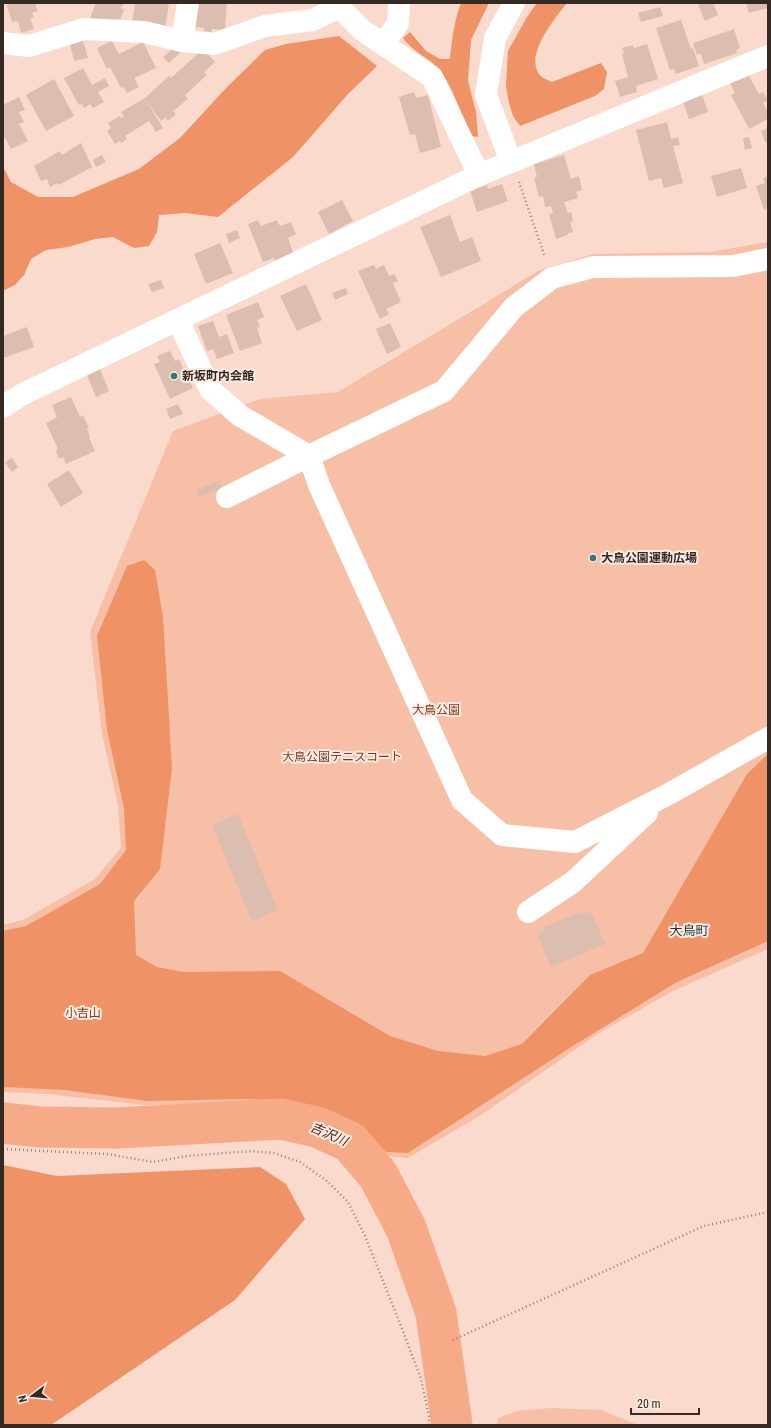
<svg xmlns="http://www.w3.org/2000/svg" width="771" height="1428" font-family="'Roboto Condensed','Noto Sans JP',sans-serif">
	<rect width="100%" height="100%" fill="#f9dacc"/>
	<!-- green -->
	<g fill="#f7bfa5">
		<polygon points="768,242 768,949 673,991 599,1033 481,1115 408,1158 386,1156 350,1127 282,1104 144,1105 48,1094 3,1092 3,925 23,920 95,879 121,848 118,805 102,734 90,632 173,431 260,399 338,392 538,271 593,254 710,252"/>
		<polygon points="551,1408 601,1410 638,1425 497,1425 498,1418 517,1411"/>
	</g>
	<!-- forest -->
	<g fill="#ef9266">
		<path d="M461 3H489L471 40 468 81 476 112 478 137 472 136C461 116 455 92 442 73 433 59 413 53 403 38L410 32 426 51 440 59H450C452 40 454 21 461 3Z"/>
		<path d="M537 3H567C555 18 525 54 539 74 542 78 548 80 552 82L601 63 607 72 604 89 595 96 520 126 513 116 509 103 506 86 508 51 527 17Z"/>
		<polygon points="339,36 377,66 348,94 293,157 218,217 185,213 159,215 157,232 149,246 134,248 113,237 95,239 68,247 46,250 31,259 24,275 15,285 3,291 3,167 11,182 38,197 73,197 139,169 180,138 227,87 265,50 286,44"/>
		<polygon points="144,560 155,570 163,617 172,768 160,869 134,901 136,955 157,967 184,972 280,971 390,1036 438,1051 485,1056 522,1044 590,975 643,953 747,774 768,754 768,941 677,982 576,1044 408,1153 386,1152 354,1122 286,1100 244,1099 147,1101 65,1090 3,1087 3,931 26,926 100,884 126,850 124,808 107,730 97,636 127,566"/>
		<polygon points="3,1165 57,1176 260,1167 286,1184 305,1219 235,1300 51,1425 3,1425"/>
	</g>
	<g fill="none" stroke-linecap="round" stroke-linejoin="round">
		<!-- river -->
		<polyline stroke="#f6aa87" stroke-width="41" points="3,1123 40,1127 117,1128 281,1119 317,1127 350,1142 378,1175 406,1228 436,1313 452,1425"/>
	</g>
	<!-- building -->
	<g fill="#dcbeb1">
		<polygon points="6,3 35,3 38,11 32,13 34,17 30,18 34,29 21,33 18,21 12,22"/>
		<polygon points="96,3 124,3 121,8 124,10 120,20 116,19 114,24 102,23 90,18"/>
		<polygon points="135,3 169,3 165,28 132,23"/>
		<polygon points="193,3 227,3 225,30 212,29 211,32 204,31 204,28 196,27 197,15"/>
		<polygon points="704,3 713,3 718,15 705,21 698,5"/>
		<polygon points="746,3 768,3 768,8 749,13"/>
		<polygon points="660,7 663,16 641,22 638,13"/>
		<polygon points="681,20 691,49 693,48 699,66 676,74 674,69 670,70 656,28"/>
		<polygon points="734,29 740,48 736,50 737,53 704,64 701,54 697,55 693,43"/>
		<polygon points="83,40 88,58 74,61 70,44"/>
		<polygon points="112,41 119,54 143,42 156,68 134,78 139,87 127,93 124,87 121,88 110,67 107,69 97,48"/>
		<polygon points="647,44 658,79 636,86 637,92 620,97 615,81 628,77 622,54 624,53 622,48 633,45 634,48"/>
		<polygon points="176,45 182,51 169,63 163,57"/>
		<polygon points="203,49 215,62 204,72 207,75 185,95 188,99 173,111 176,114 168,121 165,118 161,121 146,100 163,128 156,132 149,121 125,136 127,139 121,143 120,141 115,144 107,131 111,128 108,123 120,116 121,118 124,116 121,112 145,98 169,76 171,78"/>
		<polygon points="83,68 92,85 105,78 109,86 98,92 104,102 93,108 90,104 84,108 82,104 79,105 64,78"/>
		<polygon points="748,74 759,94 763,92 768,100 763,103 768,112 768,119 749,129 731,95 735,93 730,83"/>
		<polygon points="54,79 74,116 46,131 26,95"/>
		<polygon points="414,92 416,98 428,95 441,147 420,153 415,134 410,135 399,97"/>
		<polygon points="701,92 708,112 689,119 682,99"/>
		<polygon points="19,97 25,110 19,112 24,122 19,124 28,141 11,149 3,134 3,105"/>
		<polygon points="667,122 671,139 678,137 680,145 673,146 683,183 664,188 661,178 649,181 636,130"/>
		<polygon points="768,128 768,142 765,142 761,131"/>
		<polygon points="749,137 752,148 745,150 743,138"/>
		<polygon points="81,143 92,167 59,185 58,183 50,187 47,179 41,181 34,166 60,151 62,155"/>
		<polygon points="102,155 106,162 96,167 93,160"/>
		<polygon points="564,155 571,179 579,176 582,190 576,192 578,198 564,202 568,213 571,212 573,221 570,222 573,232 567,234 568,235 556,239 549,214 553,213 551,206 545,207 543,196 539,197 534,178 537,177 534,164"/>
		<polygon points="741,168 747,188 717,197 711,176"/>
		<polygon points="768,176 768,208 764,210 756,186 765,183 763,178"/>
		<polygon points="502,184 508,201 477,212 470,191 487,185 488,189"/>
		<polygon points="342,200 353,221 329,234 318,212"/>
		<polygon points="450,215 460,242 472,237 481,261 441,277 420,227"/>
		<polygon points="258,220 261,226 277,220 280,226 291,222 296,234 288,238 294,255 275,262 274,258 263,262 248,224"/>
		<polygon points="237,230 240,238 229,243 226,234"/>
		<polygon points="220,243 233,273 206,284 194,254"/>
		<polygon points="374,265 376,269 384,265 389,276 394,274 398,281 393,283 401,302 386,309 389,314 380,319 358,271"/>
		<polygon points="161,280 164,288 152,292 148,284"/>
		<polygon points="306,284 322,320 297,331 280,296"/>
		<polygon points="346,288 348,294 335,300 332,293"/>
		<polygon points="258,302 264,317 257,320 260,327 257,328 262,343 240,351 226,315"/>
		<polygon points="213,321 219,337 227,334 234,353 217,359 213,349 207,351 198,326"/>
		<polygon points="390,323 401,347 387,354 376,329"/>
		<polygon points="27,327 34,347 3,358 3,336"/>
		<polygon points="170,351 175,361 179,359 193,388 170,399 154,364 160,362 157,356"/>
		<polygon points="100,369 109,391 96,397 87,375"/>
		<polygon points="71,397 80,417 83,415 89,428 87,429 90,437 89,438 95,451 66,464 63,457 59,459 56,450 58,449 46,423 57,417 52,405"/>
		<polygon points="178,404 183,414 170,419 166,409"/>
		<polygon points="12,458 18,467 12,472 5,462"/>
		<polygon points="69,470 83,493 61,507 47,484"/>
		<polygon points="219,481 222,488 199,496 196,490"/>
		<polygon points="238,814 278,910 252,921 212,825"/>
		<polygon points="591,911 605,944 551,967 537,934 545,930 544,927 580,912 581,915"/>
	</g>
	<g fill="none" stroke-linecap="round" stroke-linejoin="round">
		<!-- path -->
		<g stroke="#988379" stroke-width="2.5" stroke-dasharray="1 3" stroke-linecap="butt">
			<polyline points="519,182 545,257"/>
			<polyline points="3,1149 107,1154 153,1162 187,1156 252,1151 274,1153 300,1162 327,1181 348,1202 365,1236 401,1326 421,1379 429,1416 429,1425"/>
			<polyline points="453,1340 704,1226 768,1212"/>
		</g>
		<!-- minor -->
		<g stroke="#fff" stroke-width="22">
			<polyline points="337,3 339,7 362,30 432,77 479,175"/>
			<polyline points="182,41 188,3"/>
			<polyline points="3,43 29,46 84,29 144,32 182,41 214,44 265,26 313,20 339,7"/>
			<polyline points="384,44 398,23 399,3"/>
			<polyline points="511,162 486,95 495,38 514,3"/>
			<polyline points="768,259 733,266 593,267 552,278 514,307 444,391 309,456 319,485 462,800 502,835 575,842 667,795 768,738"/>
			<polyline points="178,320 210,389 239,415 309,456"/>
			<polyline points="3,407 21,395 479,175 768,56"/>
			<polyline points="227,497 309,456"/>
			<polyline points="528,912 573,882 647,813"/>
		</g>
	</g>
	<!-- markers -->
	<g fill="#2f7879" stroke="#fdeae2" stroke-width="1.5">
		<circle cx="174" cy="376" r="4"/>
		<circle cx="593" cy="558" r="4"/>
	</g>
	<g text-anchor="middle" dominant-baseline="central" stroke-width="4" stroke-linejoin="round" paint-order="stroke">
		<!-- poi labels -->
		<g font-size="12" font-weight="bold" fill="#352924" stroke="#fdeae2" text-anchor="start">
			<text x="182" y="376">新坂町内会館</text>
			<text x="601" y="558">大鳥公園運動広場</text>
		</g>
		<!-- park labels -->
		<g font-size="12" fill="#793e1f" stroke="#fdeae2">
			<text x="436" y="710">大鳥公園</text>
			<text x="342" y="757">大鳥公園テニスコート</text>
			<text x="83" y="1013">小吉山</text>
		</g>
		<!-- neighbourhood labels -->
		<g font-size="13" fill="#123535" stroke="#fdeae2">
			<text x="689" y="930">大鳥町</text>
		</g>
		<!-- water labels -->
		<g font-size="13" font-style="italic" fill="#411e0b" stroke="#fdeae2">
			<text transform="translate(329 1134) rotate(24)">吉沢川</text>
		</g>
	</g>
	<!-- border -->
	<rect width="771" height="1428" fill="none" stroke="#352924" stroke-width="8"/>
	<!-- north arrow -->
	<g transform="translate(32 1396) rotate(254)" stroke="#fdeae2" stroke-width="3" paint-order="stroke">
	<path d="M0-3L7 15L0 10L-7 15Z" fill="#352924"/>
	<text y="-6" font-size="11" font-weight="bold" text-anchor="middle" fill="#352924">N</text>
	</g>
	<!-- scale -->
	<path d="M631 1408v6h68v-6" fill="none" stroke="#352924" stroke-width="2"/>
	<text x="637" y="1408" font-size="12" fill="#352924" stroke="#fdeae2" stroke-width="3" paint-order="stroke">20 m</text>
</svg>
